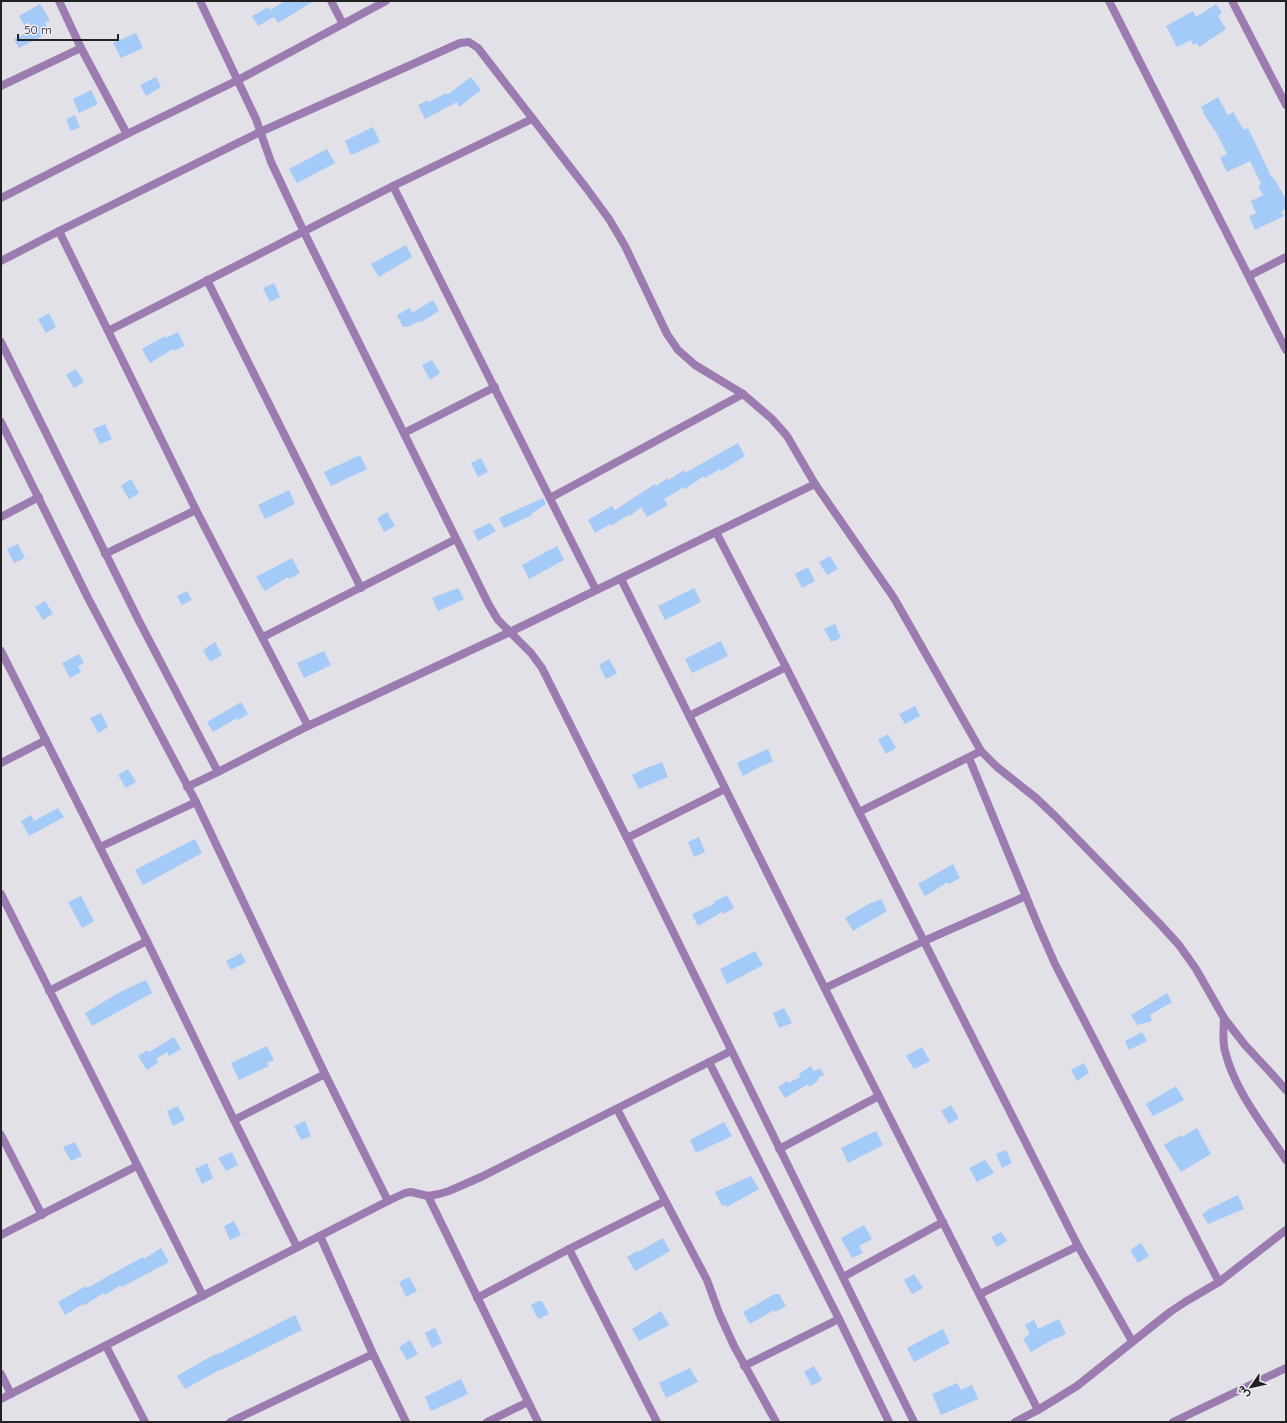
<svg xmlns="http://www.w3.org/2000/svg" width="1287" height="1423" font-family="Quicksand,Vazirmatn,sans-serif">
	<rect width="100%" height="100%" fill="#e1e1e7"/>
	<!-- building -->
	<g fill="#a4caf8">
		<polygon points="285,1 314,1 278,23 270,10"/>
		<polygon points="40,4 50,20 45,23 50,32 19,48 14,39 28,32 19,16"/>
		<polygon points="1216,4 1222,13 1218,16 1226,29 1199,47 1197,43 1193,45 1191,40 1177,47 1166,26 1193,11 1196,17"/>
		<polygon points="268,7 274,17 258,26 252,16"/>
		<polygon points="136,33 143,48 121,58 113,43"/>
		<polygon points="156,77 161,87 146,96 140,85"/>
		<polygon points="471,77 481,90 459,107 457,102 425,119 418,105 428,100 429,102 446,93 447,95"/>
		<polygon points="91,90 98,104 79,113 73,99"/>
		<polygon points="1218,97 1228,115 1233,112 1244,130 1248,128 1272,178 1273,177 1286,199 1286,209 1281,212 1284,216 1255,230 1249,216 1256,213 1251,201 1263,195 1258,186 1261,184 1250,161 1227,172 1220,158 1227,154 1217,134 1203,113 1204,112 1201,107"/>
		<polygon points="75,115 80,127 71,131 66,120"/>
		<polygon points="373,127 380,142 351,155 345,141"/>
		<polygon points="327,149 335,163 297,183 289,169"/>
		<polygon points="406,245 412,257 379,277 371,264"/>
		<polygon points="274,283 280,297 270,302 263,288"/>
		<polygon points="433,300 439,311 421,322 420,321 407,327 403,327 397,315 410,308 412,313"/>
		<polygon points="49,313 56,327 46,333 38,319"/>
		<polygon points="178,332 185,346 174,351 173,349 150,363 142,349 165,336 166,338"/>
		<polygon points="432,360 440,373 430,380 422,365"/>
		<polygon points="76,369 84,382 74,388 66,375"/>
		<polygon points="105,424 112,439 100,444 93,429"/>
		<polygon points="738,443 745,456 721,471 720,469 705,478 704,476 685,489 684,487 664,499 668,505 647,517 641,507 630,516 628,515 611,526 610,524 595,533 588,520 612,506 615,510 655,484 656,486 668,478 669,480 684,470 685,473"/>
		<polygon points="360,455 367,469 331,486 324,472"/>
		<polygon points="481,458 488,472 478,477 471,463"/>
		<polygon points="131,479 139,493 129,499 121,486"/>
		<polygon points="289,490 295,504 265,519 258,505"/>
		<polygon points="543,498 546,504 531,514 532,515 504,528 499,518"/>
		<polygon points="387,512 395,526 384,532 377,518"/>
		<polygon points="490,523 496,531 478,541 473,531"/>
		<polygon points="18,544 25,558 14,563 7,549"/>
		<polygon points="557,546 564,560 529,579 522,565"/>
		<polygon points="830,556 838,569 827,575 819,562"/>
		<polygon points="292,558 300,573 289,579 288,577 265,591 256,577"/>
		<polygon points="808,567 815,581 802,588 795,574"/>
		<polygon points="458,588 464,599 438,611 432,598"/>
		<polygon points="694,588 701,602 665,620 658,606"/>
		<polygon points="187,591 192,600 182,605 177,596"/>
		<polygon points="45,601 53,614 43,620 35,607"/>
		<polygon points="835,624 841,638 831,642 824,629"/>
		<polygon points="721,641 728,656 692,673 685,659"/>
		<polygon points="215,642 222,655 210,662 203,650"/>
		<polygon points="324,651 331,665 304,678 297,663"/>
		<polygon points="79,654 84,663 78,666 81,672 70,678 62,663"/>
		<polygon points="609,659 617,673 606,679 599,665"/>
		<polygon points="241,702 248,714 238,720 237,718 213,732 207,722"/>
		<polygon points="915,706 920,716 905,724 899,714"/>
		<polygon points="101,713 108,727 98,733 90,718"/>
		<polygon points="888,734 896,748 886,754 878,740"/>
		<polygon points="768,749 773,761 763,766 763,765 743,776 737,763"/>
		<polygon points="662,762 668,777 639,789 632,775 650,766 650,767"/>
		<polygon points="128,769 136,782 126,788 118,775"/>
		<polygon points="58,808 64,817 29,836 21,821 31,815 34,821"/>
		<polygon points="699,837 705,852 694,857 688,842"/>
		<polygon points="195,839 202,853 143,885 135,870"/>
		<polygon points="953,864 960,878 949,884 948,882 925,896 918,884"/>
		<polygon points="727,895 734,908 723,914 722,912 698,926 692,914 714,904 714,902"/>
		<polygon points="81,896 94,921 82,928 68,902"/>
		<polygon points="881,899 887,911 853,931 845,918 872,902 872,903"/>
		<polygon points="755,951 763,965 727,984 720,969"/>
		<polygon points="241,953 246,962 231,970 226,961"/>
		<polygon points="146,980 152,993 92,1026 85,1013 120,992"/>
		<polygon points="1167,993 1172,1002 1150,1015 1152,1021 1137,1025 1131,1015"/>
		<polygon points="784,1008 792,1023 779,1028 773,1013"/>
		<polygon points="1142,1032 1147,1041 1129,1050 1125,1041"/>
		<polygon points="174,1037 181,1049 169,1056 167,1052 156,1059 158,1063 147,1070 138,1056 148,1050 149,1052"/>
		<polygon points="267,1046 274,1060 267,1063 269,1066 239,1080 231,1063"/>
		<polygon points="922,1047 930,1061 914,1069 906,1056"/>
		<polygon points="1084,1063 1089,1073 1077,1081 1071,1070"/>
		<polygon points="811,1066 814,1071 820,1068 824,1075 818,1078 819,1080 809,1087 808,1084 785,1098 778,1087 787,1081 788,1083 800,1077 799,1074"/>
		<polygon points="1176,1086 1184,1100 1153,1116 1146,1104"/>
		<polygon points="951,1105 959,1118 949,1124 941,1111"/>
		<polygon points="178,1106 185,1120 173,1126 167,1111"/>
		<polygon points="305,1121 311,1136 301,1140 294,1126"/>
		<polygon points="724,1122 732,1136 696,1153 690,1140"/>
		<polygon points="1197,1128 1211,1154 1181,1172 1164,1145 1181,1135 1182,1137"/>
		<polygon points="876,1131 883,1145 848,1163 841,1148"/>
		<polygon points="75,1142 82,1156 71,1161 63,1147"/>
		<polygon points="1006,1150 1012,1163 1002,1168 996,1154"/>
		<polygon points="232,1152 238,1165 226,1171 218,1158"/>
		<polygon points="985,1160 994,1173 977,1182 969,1168"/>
		<polygon points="207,1163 213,1178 202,1184 195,1169"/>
		<polygon points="751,1176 759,1189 727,1207 726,1205 722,1206 715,1192"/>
		<polygon points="1238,1195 1244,1209 1208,1224 1202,1214 1209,1209"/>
		<polygon points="234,1221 241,1235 230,1240 224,1226"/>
		<polygon points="864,1225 872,1239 859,1246 863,1253 852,1258 841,1238"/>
		<polygon points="1001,1232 1007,1241 997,1247 991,1237"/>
		<polygon points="663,1238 670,1251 635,1271 627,1257 637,1251 638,1252"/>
		<polygon points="1141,1243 1149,1256 1138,1263 1130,1250"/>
		<polygon points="161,1248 169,1262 122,1287 121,1285 105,1295 104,1293 83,1306 83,1304 65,1315 58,1302 86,1286 87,1288 143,1257 144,1259"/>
		<polygon points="914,1274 923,1288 912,1294 904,1280"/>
		<polygon points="409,1277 417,1291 406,1297 399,1282"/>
		<polygon points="775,1294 779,1294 786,1306 775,1312 774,1310 750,1324 743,1312"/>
		<polygon points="538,1301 542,1301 549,1314 538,1319 531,1305"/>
		<polygon points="661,1311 669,1325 639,1341 632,1329"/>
		<polygon points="295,1315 302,1330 242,1360 221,1370 221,1369 185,1389 177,1376 208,1358 222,1352"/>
		<polygon points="1059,1319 1066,1334 1048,1342 1031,1352 1023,1339 1030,1334 1025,1325 1034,1320 1038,1329"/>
		<polygon points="435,1328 442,1343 432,1348 425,1333"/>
		<polygon points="943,1329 950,1343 914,1362 907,1348"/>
		<polygon points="410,1340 418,1354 407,1360 399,1347"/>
		<polygon points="814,1366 822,1380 812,1386 804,1372"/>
		<polygon points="690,1368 698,1382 666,1398 659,1383"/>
		<polygon points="461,1379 468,1394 431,1411 425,1397"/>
		<polygon points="957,1383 961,1390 972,1385 978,1399 941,1415 932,1394"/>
	</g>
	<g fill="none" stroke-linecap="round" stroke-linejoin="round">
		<!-- minor -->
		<g stroke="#9c7cb0" stroke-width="8">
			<polyline points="59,1 81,48 127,134"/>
			<polyline points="200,1 256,119 271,162 304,232 489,605 498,620 531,653 542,668 627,838 914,1422"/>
			<polyline points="331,1 343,24"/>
			<polyline points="1109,1 1286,350"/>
			<polyline points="1232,1 1286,105"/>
			<polyline points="1,86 81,48"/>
			<polyline points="393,186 596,590"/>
			<polyline points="1,198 127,134 238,80 386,1"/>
			<polyline points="59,231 196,510 308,726"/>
			<polyline points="1,261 59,231 260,132 460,43 469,42 478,48 587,189 609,219 625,246 667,334 678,350 695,365 743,394 772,419 787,436 815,484 894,598 981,751 997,767 1036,798 1055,816 1159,923 1179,945 1196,969 1224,1018 1245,1045 1271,1073 1286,1090"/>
			<polyline points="1249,276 1286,257"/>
			<polyline points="207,280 361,588"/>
			<polyline points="108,331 393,186 532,119"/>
			<polyline points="1,342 138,619 218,772 308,726 510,632 815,484"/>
			<polyline points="1,422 88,598 196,802"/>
			<polyline points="404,433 495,387"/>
			<polyline points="550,498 743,394"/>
			<polyline points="1,517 39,497"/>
			<polyline points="716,532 786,667 951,995 1078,1246 1132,1341"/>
			<polyline points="105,554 196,510"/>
			<polyline points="621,579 854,1047 1038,1410"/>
			<polyline points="263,637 456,539"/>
			<polyline points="1,651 147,941 234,1120 297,1247"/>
			<polyline points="689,716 786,667"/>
			<polyline points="969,758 1037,923 1055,964 1219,1282"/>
			<polyline points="1,763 46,740"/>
			<polyline points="187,787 218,772"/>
			<polyline points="859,812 981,751"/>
			<polyline points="627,838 725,789"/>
			<polyline points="100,847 196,802 325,1074 388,1201"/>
			<polyline points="1,894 203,1296"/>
			<polyline points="825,988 924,941 1026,896"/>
			<polyline points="49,991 147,941"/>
			<path d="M1224 1018C1224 1029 1222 1041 1225 1051 1235 1092 1264 1126 1286 1160"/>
			<polyline points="709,1062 839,1319 889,1422"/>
			<polyline points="617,1109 707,1280 719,1313 734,1346 776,1422"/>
			<polyline points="234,1120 325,1074"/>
			<polyline points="1,1135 42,1215"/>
			<polyline points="779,1149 879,1096"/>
			<polyline points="428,1196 538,1422"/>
			<polyline points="1,1235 137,1166"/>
			<polyline points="320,1236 373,1354 406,1422"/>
			<polyline points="569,1249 657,1422"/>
			<polyline points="843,1277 943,1222"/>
			<polyline points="980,1294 1078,1246"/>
			<polyline points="477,1298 569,1249 665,1201"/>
			<polyline points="106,1346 145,1422"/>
			<polyline points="744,1366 839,1319"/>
			<polyline points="1,1374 11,1394"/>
			<polyline points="1,1399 388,1201 405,1193 411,1192 428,1196 439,1194 449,1191 481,1177 731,1051"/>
			<polyline points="230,1422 373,1354"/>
			<polyline points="487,1422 528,1402"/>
			<polyline points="1015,1422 1038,1410 1077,1386 1170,1312 1185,1302 1219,1282 1286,1230"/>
			<polyline points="1173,1422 1286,1368"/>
		</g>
	</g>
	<!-- border -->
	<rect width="1287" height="1423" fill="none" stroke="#222225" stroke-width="4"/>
	<!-- north arrow -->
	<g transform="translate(1251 1387) rotate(236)" stroke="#eeeef4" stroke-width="3" paint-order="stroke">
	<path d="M0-3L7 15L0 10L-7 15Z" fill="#222225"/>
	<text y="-6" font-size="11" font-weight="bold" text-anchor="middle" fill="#222225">ش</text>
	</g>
	<!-- scale -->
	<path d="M18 34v6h100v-6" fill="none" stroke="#222225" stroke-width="2"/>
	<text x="24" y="34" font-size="12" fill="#222225" stroke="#eeeef4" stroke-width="3" paint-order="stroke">50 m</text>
</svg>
